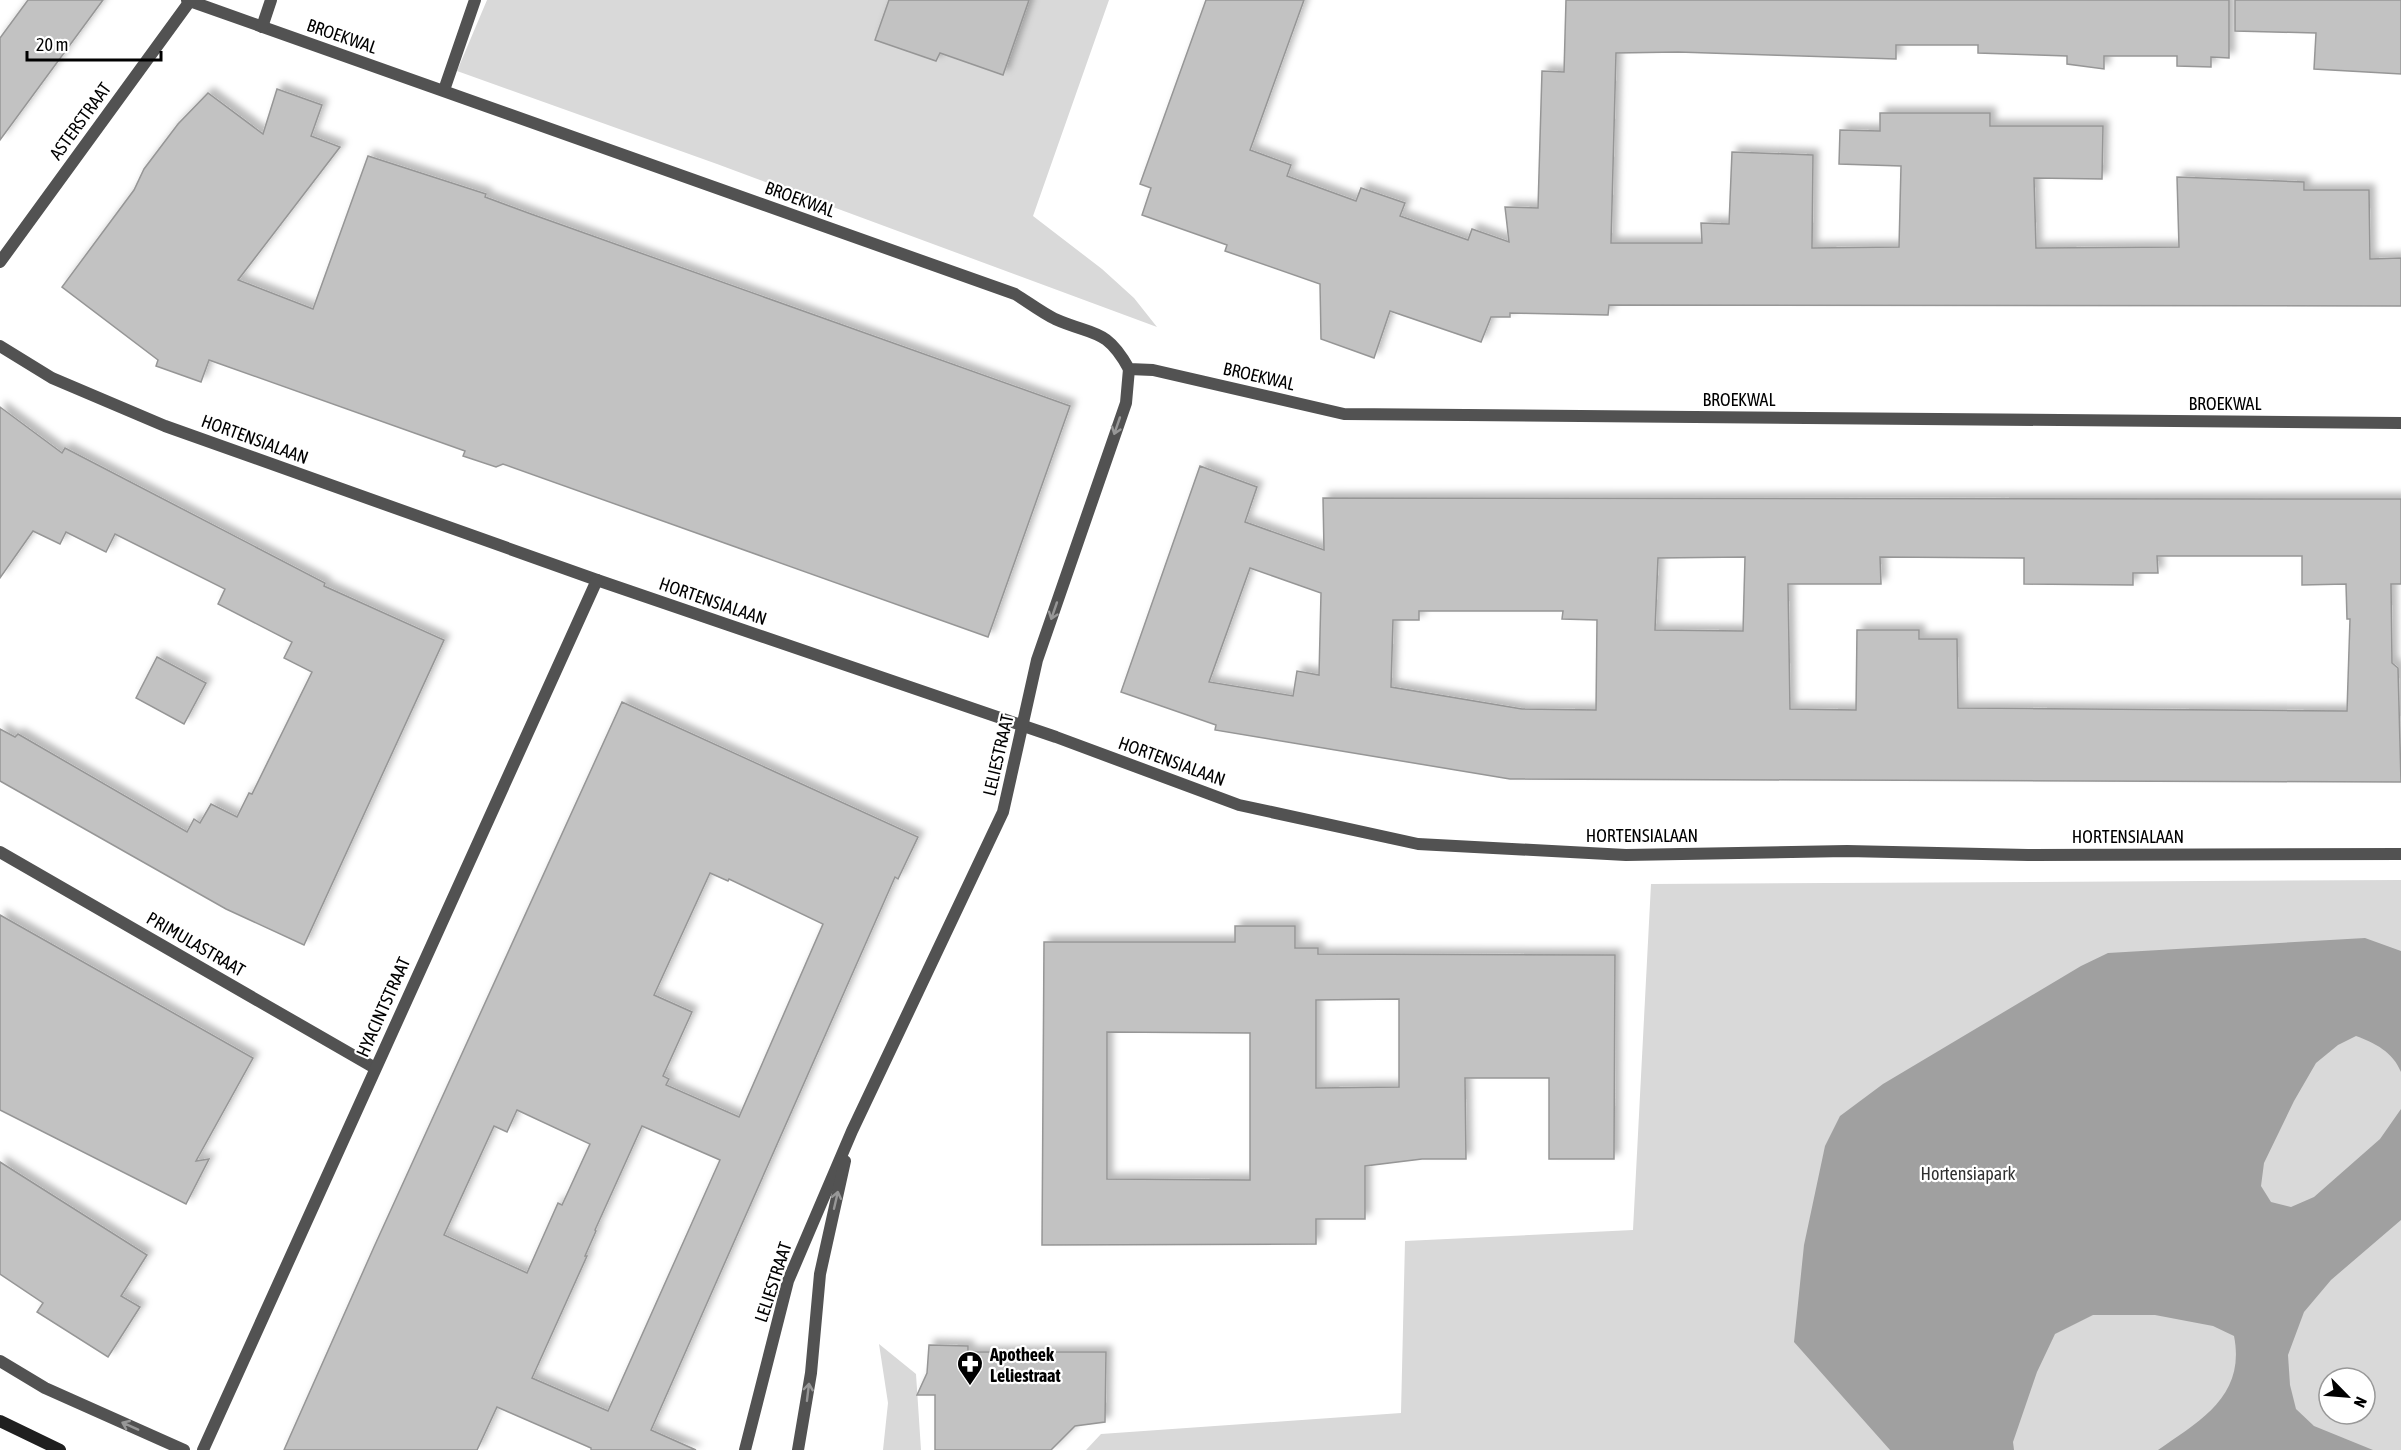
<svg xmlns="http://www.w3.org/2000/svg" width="2401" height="1450" font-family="'Asap Condensed',sans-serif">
	<defs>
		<filter id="shadow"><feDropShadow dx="5.5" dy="-5.5" stdDeviation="3" flood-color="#0004"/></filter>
	</defs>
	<rect width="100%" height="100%" fill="#fff"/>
	<!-- green -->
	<g fill="#d9d9d9" fill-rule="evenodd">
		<polygon points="487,0 1109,0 1033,216 1102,269 1134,298 1157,327 717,164 457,71"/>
		<path d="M2401 880V1450H1086L1101 1434 1401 1413 1405 1241 1633 1230 1651 884ZM2329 1378H2365V1414H2329Z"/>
		<polygon points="879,1344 916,1374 921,1450 883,1450 888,1403"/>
	</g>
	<!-- water -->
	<path fill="#a0a0a0" d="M2365 938 2401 951V1072C2393 1052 2375 1043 2356 1036L2338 1045 2316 1063 2294 1101 2264 1163 2261 1186 2271 1202 2291 1207 2314 1197 2380 1139 2401 1109V1220L2331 1280 2304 1312 2288 1355 2290 1385 2296 1409 2314 1426 2373 1450H2158C2200 1421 2246 1396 2234 1336L2213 1326 2155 1315H2093L2055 1334 2037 1372 2013 1442 2014 1450H1890L1794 1342 1804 1245 1825 1146 1840 1116 1883 1084 2081 966 2108 953Z"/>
	<!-- building -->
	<g fill="#c2c2c2" stroke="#969696" stroke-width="1.5" fill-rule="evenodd" filter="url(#shadow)">
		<polygon points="28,0 103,0 0,140 0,38"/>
		<polygon points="889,0 1029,0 1003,75 940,53 936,61 875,40"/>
		<polygon points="1206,0 1304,0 1250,150 1291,165 1287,176 1356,201 1361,188 1405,203 1400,216 1468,240 1472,229 1509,242 1505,207 1538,208 1542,71 1564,72 1566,0 2229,0 2229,58 2211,57 2211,67 2177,66 2177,56 2104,56 2104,69 2067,64 2067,56 1978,53 1978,45 1896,45 1896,59 1678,52 1616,53 1611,243 1702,243 1701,223 1729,224 1732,152 1813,155 1812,248 1899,247 1901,166 1839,164 1840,130 1880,131 1880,113 1990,113 1990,126 2103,126 2102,179 2034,178 2036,248 2179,247 2177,177 2304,182 2304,190 2369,190 2370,259 2401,258 2401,306 1609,305 1608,315 1510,313 1510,317 1491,317 1481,342 1390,311 1374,358 1321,339 1320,284 1225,251 1227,245 1142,215 1151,188 1140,184"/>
		<polygon points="2235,0 2401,0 2401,74 2314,69 2316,33 2235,31"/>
		<polygon points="277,89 322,105 311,136 340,147 238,280 313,309 368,156 486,194 485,197 531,214 1070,406 988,637 503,464 496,467 463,456 465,451 209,360 201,382 156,366 158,360 62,287 134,190 144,169 178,124 208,93 263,134"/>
		<polygon points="0,407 62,453 65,448 325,583 324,586 444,640 304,945 226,909 0,781 0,729 15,737 18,734 187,832 194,819 200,823 211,804 237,817 249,793 252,794 312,672 284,658 292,642 218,604 225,589 115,534 106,552 66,532 60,544 33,531 0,578"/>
		<path d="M1200 466 1257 487 1245 522 1324 550 1323 498 2401 499V584H2391L2392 663 2398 668 2401 782 1510 779 1215 730 1216 725 1121 692ZM2157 556H2302V585L2346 584 2347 619H2350L2347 711 1958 708 1957 639H1919V630H1857L1856 710 1790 709 1788 584H1881L1880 557 2024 558V584L2133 585V573H2158ZM1745 557 1743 631 1655 630 1658 558ZM1250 568 1321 593 1319 675 1297 671 1293 696 1209 682ZM1419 611H1563L1562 619 1597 620 1596 710 1522 709 1391 687 1393 620H1419Z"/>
		<polygon points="157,657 206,683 184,724 136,698"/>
		<path d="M622 702 918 837 898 879 895 877 651 1430 696 1450H591V1448L497 1407 477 1450H284L374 1247ZM710 873 728 881 729 879 823 924 739 1117 666 1085 669 1079 663 1076 692 1012 654 995ZM517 1110 590 1144 562 1205 558 1203 527 1273 444 1235 494 1126 507 1132ZM642 1126 720 1160 608 1411 532 1378 587 1256H585L596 1231 595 1230Z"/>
		<polygon points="0,915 253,1058 196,1161 209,1159 186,1204 0,1110"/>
		<path d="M1235 926H1295V948H1318V954L1615 955 1614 1159H1549V1078H1465L1466 1159H1422L1365 1166V1219H1316V1244L1042 1245 1044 942H1235ZM1399 999V1087L1316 1088V1000ZM1107 1032 1250 1033V1180L1107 1179Z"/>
		<polygon points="0,1162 147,1255 121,1296 140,1307 108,1357 37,1312 43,1303 0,1274"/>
		<polygon points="929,1345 968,1346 968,1352 1106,1352 1105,1422 1075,1426 1051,1450 935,1450 935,1395 917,1395 927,1373"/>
	</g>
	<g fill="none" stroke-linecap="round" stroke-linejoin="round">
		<!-- street -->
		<g stroke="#525252" stroke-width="12">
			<path d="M187 0 1015 294C1028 302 1041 312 1055 319 1093 336 1106 327 1129 369L1153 370 1344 414 2401 423"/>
			<polyline points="262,27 271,0"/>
			<polyline points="444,90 475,0"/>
			<polyline points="0,262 190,1"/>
			<polyline points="0,346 52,378 165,426 597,580 1056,737 1239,805 1418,844 1626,855 1847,851 2028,855 2401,854"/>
			<polyline points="0,852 375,1068"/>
			<polyline points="0,1361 45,1388 184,1450"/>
			<polyline points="203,1450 597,580"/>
			<polyline points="745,1450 788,1281 852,1131 1003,812 1037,660 1126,403 1129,369"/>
			<polyline points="798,1450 811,1373 820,1274 845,1161"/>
		</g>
		<!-- secondary -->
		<polyline stroke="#1f1f1f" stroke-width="12" points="0,1421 60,1450"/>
	</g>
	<!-- one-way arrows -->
	<defs><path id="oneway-shaft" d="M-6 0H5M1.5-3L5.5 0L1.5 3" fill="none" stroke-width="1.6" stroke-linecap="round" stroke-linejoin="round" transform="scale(1.5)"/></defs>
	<g stroke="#979797">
		<use href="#oneway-shaft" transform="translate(1117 426) rotate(109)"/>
		<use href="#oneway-shaft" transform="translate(1054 611) rotate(109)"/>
		<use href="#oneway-shaft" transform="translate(836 1200) rotate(-77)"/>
		<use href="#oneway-shaft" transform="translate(808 1392) rotate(-83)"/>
		<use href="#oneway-shaft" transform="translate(130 1426) rotate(-156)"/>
	</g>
	<!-- icons -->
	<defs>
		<symbol id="pharmacy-pin" viewBox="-11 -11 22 30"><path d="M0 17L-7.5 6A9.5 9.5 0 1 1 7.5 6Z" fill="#000" stroke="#fff"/><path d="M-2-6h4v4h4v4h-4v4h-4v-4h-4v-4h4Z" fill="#fff"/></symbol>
	</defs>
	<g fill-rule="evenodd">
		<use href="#pharmacy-pin" x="955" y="1349" width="30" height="40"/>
	</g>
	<g text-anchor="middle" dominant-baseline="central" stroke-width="4.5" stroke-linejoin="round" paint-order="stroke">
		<!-- street labels -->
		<g font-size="18" fill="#000" stroke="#fff">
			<text transform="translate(342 36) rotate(19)">BROEKWAL</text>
			<text transform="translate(80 121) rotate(-54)">ASTERSTRAAT</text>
			<text transform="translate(800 199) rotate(20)">BROEKWAL</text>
			<text transform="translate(1259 376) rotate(13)">BROEKWAL</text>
			<text x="1739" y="399">BROEKWAL</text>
			<text x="2225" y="403">BROEKWAL</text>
			<text transform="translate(255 439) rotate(20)">HORTENSIALAAN</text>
			<text transform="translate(713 601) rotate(19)">HORTENSIALAAN</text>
			<text transform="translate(998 755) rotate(-77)">LELIESTRAAT</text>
			<text transform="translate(1172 761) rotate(20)">HORTENSIALAAN</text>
			<text x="1642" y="835">HORTENSIALAAN</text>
			<text x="2128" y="836">HORTENSIALAAN</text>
			<text transform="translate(196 944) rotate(30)">PRIMULASTRAAT</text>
			<text transform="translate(383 1007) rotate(-66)">HYACINTSTRAAT</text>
			<text transform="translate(773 1282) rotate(-72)">LELIESTRAAT</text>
		</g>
		<!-- park labels -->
		<g font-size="18" fill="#303030" stroke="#fff">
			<text x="1968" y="1173">Hortensiapark</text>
		</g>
		<!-- poi labels -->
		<g font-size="18" font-weight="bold" fill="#000" stroke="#fff" text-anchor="start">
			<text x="990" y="1354">Apotheek<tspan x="990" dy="21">Leliestraat</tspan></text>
		</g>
	</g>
	<!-- north arrow -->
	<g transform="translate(2347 1396) rotate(115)"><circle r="28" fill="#ffffff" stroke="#999999" stroke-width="1.5"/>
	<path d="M0-4.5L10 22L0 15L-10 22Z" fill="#000000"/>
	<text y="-9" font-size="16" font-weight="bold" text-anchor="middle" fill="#000000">N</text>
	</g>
	<!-- scale -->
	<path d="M27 51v9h134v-9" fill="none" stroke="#000000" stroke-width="3"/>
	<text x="36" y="51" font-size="18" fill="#000000" stroke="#ffffff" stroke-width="4.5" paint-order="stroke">20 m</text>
</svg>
